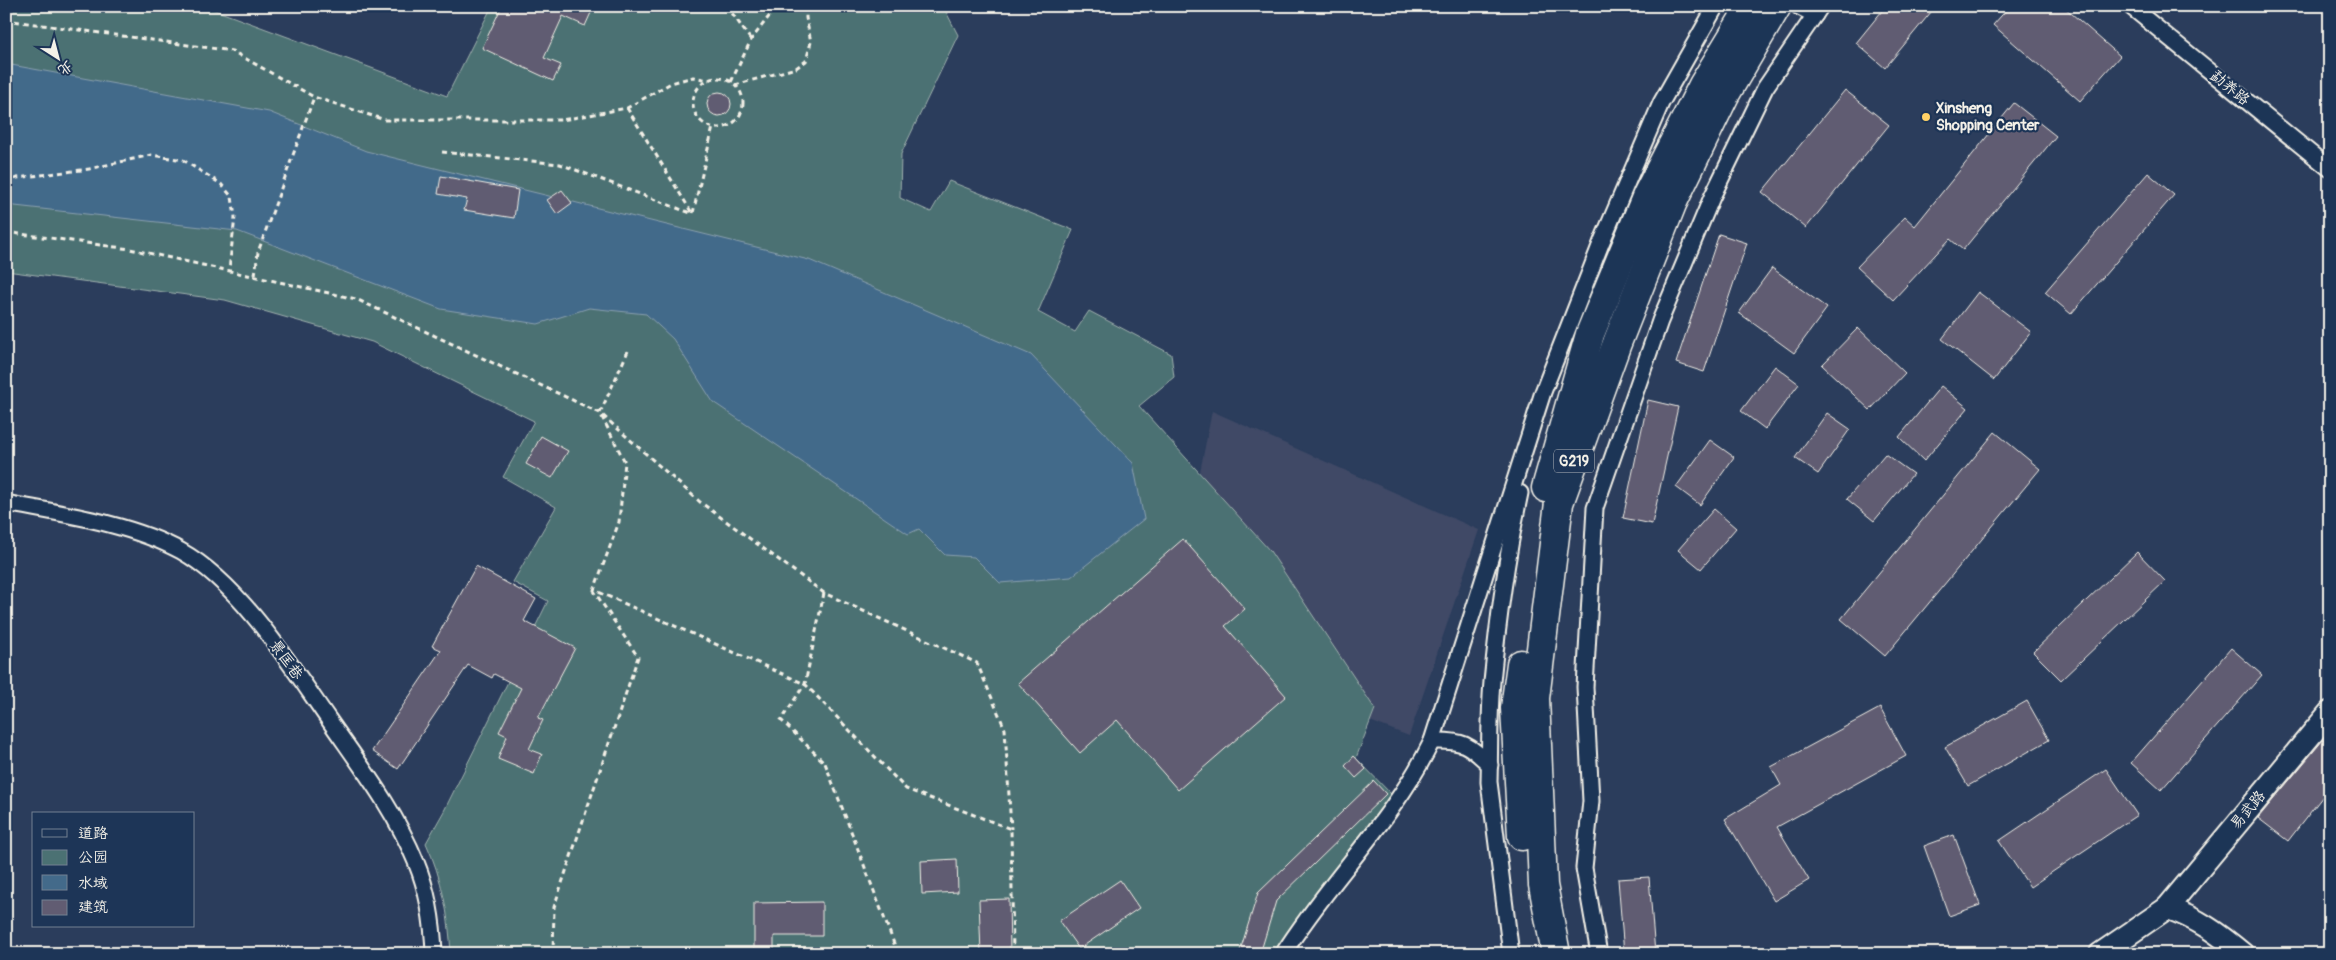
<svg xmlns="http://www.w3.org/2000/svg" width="2336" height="960" font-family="Pangolin,'LXGW WenKai TC',sans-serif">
	<rect width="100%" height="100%" fill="#2b3d5c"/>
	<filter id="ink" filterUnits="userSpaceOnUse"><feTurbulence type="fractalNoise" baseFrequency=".02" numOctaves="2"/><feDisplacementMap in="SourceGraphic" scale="10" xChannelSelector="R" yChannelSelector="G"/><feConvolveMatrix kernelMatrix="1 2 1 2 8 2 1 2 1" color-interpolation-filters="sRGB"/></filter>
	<g filter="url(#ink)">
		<!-- built -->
		<polygon fill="#3f4966" points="1212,411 1479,530 1409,736 1359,717 1200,472"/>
		<!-- green -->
		<path fill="#4b7173" stroke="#a0b1ae" d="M6 6H204L447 96 492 6H943L958 35 901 154 900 198 931 212 949 181 1073 230 1038 312 1075 332 1089 311 1171 354 1174 377 1139 406 1270 551 1375 709 1356 758 1394 797 1276 954H1126L1102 950 1095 954H451C449 915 442 878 426 843L444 811 548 601 513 582 556 507 503 477 534 421 372 342 225 300 6 271Z"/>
		<!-- water -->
		<polygon fill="#436a8a" stroke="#8aa0b0" points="6,64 269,112 366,151 809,260 1031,355 1133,463 1144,519 1071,577 1000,583 974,557 945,555 919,529 908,534 713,402 673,339 646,314 589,308 538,324 441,309 237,231 6,205"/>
		<!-- building -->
		<g fill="#615c72" stroke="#f4f1e8">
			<polygon points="502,6 594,6 585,26 563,16 544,58 561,65 553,81 482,48"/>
			<polygon points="1886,6 1936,6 1885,68 1856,43"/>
			<polygon points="2010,6 2063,6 2120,56 2080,101 1993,25"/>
			<polygon points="1845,90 1889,125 1806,228 1762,192"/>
			<circle cx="719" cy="104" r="12"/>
			<polygon points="2014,103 2056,136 1963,250 1950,239 1893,300 1857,267 1905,217 1915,226"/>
			<polygon points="2148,173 2174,195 2071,314 2045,292"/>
			<polygon points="441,176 518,190 514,218 464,210 467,199 438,194"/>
			<polygon points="562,190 572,203 557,214 547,200"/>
			<polygon points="1719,234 1747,243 1704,372 1676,363"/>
			<polygon points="1772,268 1827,308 1794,353 1739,313"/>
			<polygon points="1978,292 2031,332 1994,380 1942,339"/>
			<polygon points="1858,328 1905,373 1870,410 1822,365"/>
			<polygon points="1775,366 1799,384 1765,429 1741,411"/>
			<polygon points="1941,386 1968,408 1924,461 1899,437"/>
			<polygon points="1648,400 1678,407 1652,524 1623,518"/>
			<polygon points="1827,413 1850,429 1818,474 1795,458"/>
			<polygon points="1995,432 2040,469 1885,656 1841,619"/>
			<polygon points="541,436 568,451 552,478 526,464"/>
			<polygon points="1710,440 1734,457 1700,505 1676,487"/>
			<polygon points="1885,454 1913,474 1874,521 1847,499"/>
			<polygon points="1714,509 1736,528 1701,569 1678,550"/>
			<polygon points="1183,539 1245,609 1225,626 1286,696 1178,790 1117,720 1080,753 1018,683"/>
			<polygon points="2137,552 2165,581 2061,680 2033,652"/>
			<polygon points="476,566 536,599 524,621 575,648 538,718 543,720 529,749 542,754 534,774 498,759 507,736 499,732 521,688 494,674 492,678 468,665 398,769 372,751 441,650 432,646"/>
			<polygon points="2231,648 2262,675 2161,790 2131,763"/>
			<polygon points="2027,701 2049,740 1968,786 1945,747"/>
			<polygon points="1880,708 1906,756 1777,827 1809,880 1774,901 1725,819 1781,785 1771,767"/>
			<polygon points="2323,740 2330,745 2330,787 2288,841 2258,818"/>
			<polygon points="1354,756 1366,769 1356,778 1345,766"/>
			<polygon points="2106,769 2137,815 2030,887 1999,841"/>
			<polygon points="1374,781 1386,794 1276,901 1260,954 1239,954 1258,893"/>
			<polygon points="1954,835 1980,905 1949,916 1924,846"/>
			<polygon points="957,859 958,892 922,894 921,861"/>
			<polygon points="1649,877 1655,954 1624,954 1618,879"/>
			<polygon points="1120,880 1139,908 1079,949 1059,921"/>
			<polygon points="1009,899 1010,954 981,954 979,900"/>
			<polygon points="822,902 822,936 774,936 774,954 754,954 754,903"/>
		</g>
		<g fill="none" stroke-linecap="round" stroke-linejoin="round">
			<defs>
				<g id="street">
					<polyline points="1798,6 1815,15"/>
					<polyline points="2130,6 2330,169"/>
					<path d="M6 503C62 514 130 523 181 551 240 584 290 664 329 720 360 765 395 810 416 862 428 891 433 922 434 954"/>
					<path d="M1432 741C1463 740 1468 744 1490 765"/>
					<path d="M1283 954C1329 880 1394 820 1432 741L1543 392 1602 241 1661 103 1716 6"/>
					<path d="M1511 954 1489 782C1490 749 1489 715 1492 682 1498 619 1507 555 1520 493"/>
					<polyline points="1599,954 1584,868 1591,801 1585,687 1595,508 1660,321 1712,197 1765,88 1821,6"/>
				</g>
				<g id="secondary">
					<polyline points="2167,908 2330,712"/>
					<path d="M2100 954 2167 908C2197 918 2219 934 2243 954"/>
				</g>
				<g id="highway">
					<polyline points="1546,488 1590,334 1647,195 1703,85 1751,6"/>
					<polyline points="1521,664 1515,708 1522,836"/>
					<polyline points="1556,954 1543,885 1535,698 1559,503 1617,343 1672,204 1725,95 1777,6"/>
				</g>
			</defs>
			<!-- street casing -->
			<use href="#street" stroke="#f4f1e8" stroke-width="19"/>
			<!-- secondary casing -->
			<use href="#secondary" stroke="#f4f1e8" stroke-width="25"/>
			<!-- highway casing -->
			<use href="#highway" stroke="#f4f1e8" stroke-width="31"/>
			<!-- path -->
			<g stroke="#f4f1e8" stroke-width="3" stroke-dasharray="5 4" stroke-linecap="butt">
				<polyline points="727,6 751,40"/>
				<polyline points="6,20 232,51 314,97 385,120 562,120 627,108 671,83 693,77 709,80"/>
				<circle cx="718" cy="103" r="25"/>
				<polyline points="731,82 751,40 777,6"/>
				<polyline points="735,85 796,68 806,61 811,42 806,18 806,6"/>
				<polyline points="627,108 692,213"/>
				<polyline points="442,152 560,164 693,214"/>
				<polyline points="6,182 17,178 89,169 151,155 183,160 221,184 232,197 235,217 229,270"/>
				<polyline points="693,213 713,127"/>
				<polyline points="6,232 130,249 356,299 600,413 700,502 824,593 977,663 1005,729 1011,829"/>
				<polyline points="255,275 258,252 314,97"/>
				<polyline points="628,351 600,413 625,462 619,522 594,590 805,684 906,789 1011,829 1013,954"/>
				<polyline points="824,593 805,684 781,720 825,763 898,954"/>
				<polyline points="553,954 554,907 638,657 594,591"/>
			</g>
			<!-- street -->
			<use href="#street" stroke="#1d3557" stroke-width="15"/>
			<!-- secondary -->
			<use href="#secondary" stroke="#1d3557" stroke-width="21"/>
			<!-- highway -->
			<use href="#highway" stroke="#1d3557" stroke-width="28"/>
		</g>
	</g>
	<!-- markers -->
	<circle fill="#ffd166" stroke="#1d3557" stroke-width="2" cx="1926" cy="117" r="5"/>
	<g text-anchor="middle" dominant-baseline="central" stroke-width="4.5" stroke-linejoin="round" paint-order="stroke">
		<!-- shield labels -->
		<rect fill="#1d3557" stroke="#b4b9bc" stroke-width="1" x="1554" y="449.5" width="40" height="23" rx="4"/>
		<g font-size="14" font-weight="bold" fill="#f4f1e8">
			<text x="1574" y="461">G219</text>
		</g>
		<!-- street labels -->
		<g font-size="15" fill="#f4f1e8" stroke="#1d3557">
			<text transform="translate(2230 88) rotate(39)">勐养路</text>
			<text transform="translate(286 660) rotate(54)">景匡巷</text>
			<text transform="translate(2248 810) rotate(-50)">易武路</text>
		</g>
		<!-- poi labels -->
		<g font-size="15" font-weight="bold" fill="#f4f1e8" stroke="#1d3557" text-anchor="start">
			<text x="1936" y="108">Xinsheng<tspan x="1936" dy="17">Shopping Center</tspan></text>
		</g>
	</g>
	<!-- margin -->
	<rect width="2336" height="960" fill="none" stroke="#1d3557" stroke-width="25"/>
	<rect x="12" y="12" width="2311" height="935" fill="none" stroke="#f4f1e8" stroke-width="2" filter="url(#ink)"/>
	<!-- legend -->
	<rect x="32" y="812" width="162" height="115" fill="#1d3557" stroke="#738091"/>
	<rect x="42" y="829" width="25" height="8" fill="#1d3557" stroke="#738091"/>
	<text x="78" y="838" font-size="15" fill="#f4f1e8">道路</text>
	<rect x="42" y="850" width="25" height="15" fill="#4b7173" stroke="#738091"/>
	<text x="78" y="862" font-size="15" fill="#f4f1e8">公园</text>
	<rect x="42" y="875" width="25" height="15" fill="#436a8a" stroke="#738091"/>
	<text x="78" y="888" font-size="15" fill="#f4f1e8">水域</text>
	<rect x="42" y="900" width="25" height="15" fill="#615c72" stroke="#738091"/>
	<text x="78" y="912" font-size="15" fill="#f4f1e8">建筑</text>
	<!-- north arrow -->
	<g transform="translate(58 58) rotate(144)" stroke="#1d3557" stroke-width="4" paint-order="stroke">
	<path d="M0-4L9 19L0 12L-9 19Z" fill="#f4f1e8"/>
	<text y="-8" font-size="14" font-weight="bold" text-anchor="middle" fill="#f4f1e8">北</text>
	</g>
</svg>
